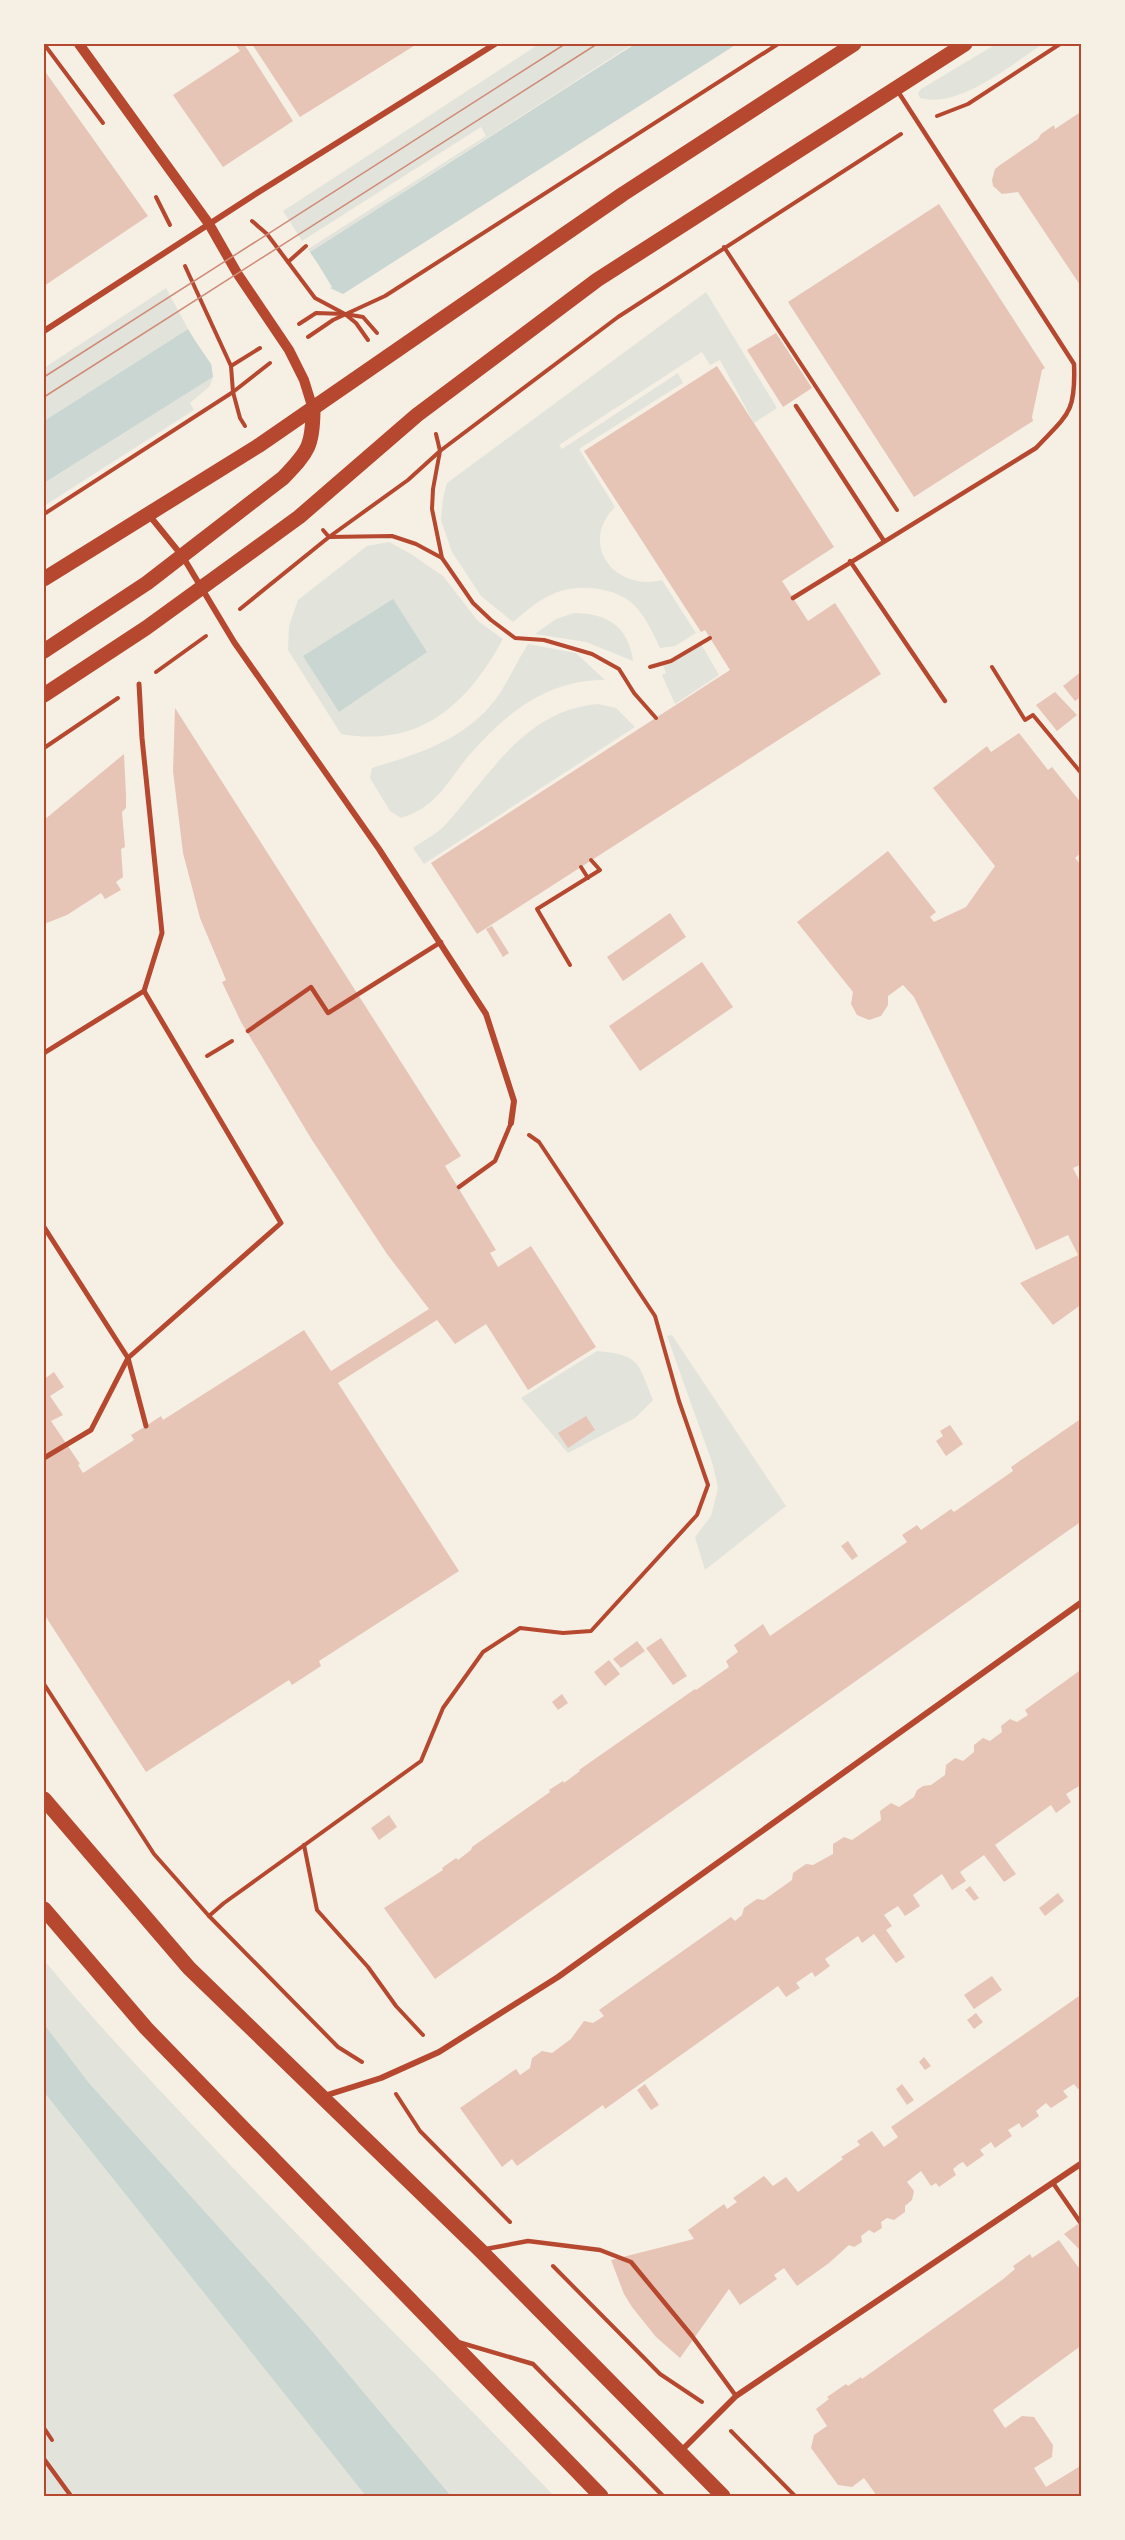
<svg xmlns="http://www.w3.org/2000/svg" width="1125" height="2540" font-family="Figtree,sans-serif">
	<rect width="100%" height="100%" fill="#f6efe4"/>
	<!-- green -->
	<g fill="#e2e4dc">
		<polygon points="539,44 633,44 310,252 308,249 486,136 481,127 302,241 283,211"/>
		<path d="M996 44H1043C1010 65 960 109 920 98L918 93 921 89Z"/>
		<polygon points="166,288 188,329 44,421 44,368"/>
		<path d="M706 292 777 408 754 423 720 360 710 365 702 352 559 445 562 449 678 373 683 383 579 449 615 507C578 544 615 592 662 580L696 633 675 646 660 648C653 633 646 617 634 605 614 586 575 583 551 595 537 601 525 612 513 622L481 596 452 552 441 520 443 498 447 483Z"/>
		<polygon points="213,377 210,386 190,403 194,410 44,506 44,483"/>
		<path d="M389 542 411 554 443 576 478 621 503 639C467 705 420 748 341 734L288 650 289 626 298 600 367 546Z"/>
		<path d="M574 613C607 613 629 627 633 661L586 642 535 634 556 619Z"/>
		<path d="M528 644 576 653 605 680C549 679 506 713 471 753 447 781 439 806 401 818L390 811 370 778 372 768C421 753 470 738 500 693 510 677 518 660 528 644Z"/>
		<polygon points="701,644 719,675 675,704 662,675 666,673 663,665 672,663"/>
		<path d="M598 704 616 708 635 727 424 864 413 848C424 840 439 833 447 823 491 774 525 710 598 704Z"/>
		<polygon points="672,1335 786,1506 705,1570 695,1537 711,1516 718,1488 713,1465 667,1336"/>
		<path d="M597 1351C640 1355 638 1362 653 1400L635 1418 568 1453 521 1398Z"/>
		<path d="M44 1960C88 2014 135 2064 183 2115 304 2245 432 2368 554 2496H451L307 2325 89 2083 44 2024Z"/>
		<polygon points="44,2055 412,2496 44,2496"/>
	</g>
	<!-- water -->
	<g fill="#c9d6d2">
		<polygon points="635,44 737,44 343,294 330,288 211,363 213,377 44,483 44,421 188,329 196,342 198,342 317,267 318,264 310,252"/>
		<polygon points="393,599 427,652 339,712 303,656"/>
		<polygon points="44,2024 89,2083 307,2325 451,2496 366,2496 44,2092"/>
	</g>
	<!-- pier -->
	<polygon fill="#f6efe4" points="318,264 332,287 211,364 196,342"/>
	<!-- building -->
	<g fill="#e6c5b7">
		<polygon points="235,44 244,44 293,121 223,167 173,95 240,51"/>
		<polygon points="252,44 417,44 300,117"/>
		<polygon points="44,70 148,216 44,286"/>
		<polygon points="1082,111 1082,288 1018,192 1002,194 993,186 992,180 995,169 1000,165 1038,139 1041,134 1054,125 1055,129"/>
		<polygon points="939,204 1045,368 1042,370 1032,417 1033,421 914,497 788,302"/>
		<polygon points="776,333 812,388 783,407 747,350"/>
		<polygon points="717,366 834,547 782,581 808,621 835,603 881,674 477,934 431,863 730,670 705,630 701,632 584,451"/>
		<polygon points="1082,671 1082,696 1075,701 1063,686"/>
		<polygon points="1055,692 1077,715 1057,731 1036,705"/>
		<polygon points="175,708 461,1156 445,1166 496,1250 490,1253 498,1267 531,1246 596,1347 528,1390 486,1324 455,1344 437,1320 338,1383 459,1571 319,1661 321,1666 292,1685 289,1680 146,1772 44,1614 44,1379 54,1372 64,1387 50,1396 63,1415 51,1421 80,1464 78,1465 83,1473 134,1440 131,1435 146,1426 161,1416 163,1420 304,1330 331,1371 429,1309 387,1254 312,1140 241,1022 222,982 226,980 200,918 183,853 173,771"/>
		<polygon points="1019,733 1048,770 1052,767 1082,804 1082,852 1075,858 1082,866 1082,1164 1073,1168 1082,1186 1082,1304 1053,1325 1020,1283 1078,1255 1068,1235 1036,1250 914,997 903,985 888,996 888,1005 881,1016 869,1020 857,1015 851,1004 853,992 797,922 888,851 936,912 930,917 934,922 966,907 995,866 933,788 987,746 991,752"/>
		<polygon points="124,754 126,795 126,808 122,812 125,847 121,849 123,877 116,882 121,890 105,899 101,893 67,915 44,924 44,820"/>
		<polygon points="670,913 686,937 623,981 607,957"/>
		<polygon points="492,926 509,953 503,957 486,929"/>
		<polygon points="702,962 733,1007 640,1071 609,1026"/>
		<polygon points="586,1416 595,1430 568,1448 558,1433"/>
		<polygon points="1082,1418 1082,1521 1079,1523 435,1979 384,1908 443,1870 442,1868 456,1858 458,1860 471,1850 472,1847 550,1792 549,1790 563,1781 564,1783 580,1771 579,1770 695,1689 696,1690 729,1667 726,1661 738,1652 734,1645 763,1624 770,1636 907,1542 902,1535 917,1525 921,1530 951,1509 954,1512 1013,1471 1011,1467"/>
		<polygon points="950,1425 963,1444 946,1456 936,1441 943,1436 940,1431"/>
		<polygon points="848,1541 858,1556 852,1560 841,1546"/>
		<polygon points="661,1638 687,1676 673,1685 646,1648"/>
		<polygon points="637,1641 645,1651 621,1668 613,1659"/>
		<polygon points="609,1660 620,1674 605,1686 594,1672"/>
		<polygon points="1082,1669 1082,1790 1079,1786 1066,1794 1071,1802 1056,1813 1051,1805 995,1845 1016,1874 1004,1882 984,1855 960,1872 966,1881 952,1890 942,1874 913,1895 920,1906 905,1916 898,1906 884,1915 892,1926 886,1930 905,1957 896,1963 874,1934 862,1943 858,1936 825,1959 830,1966 815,1977 812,1972 796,1983 800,1988 786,1997 778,1986 605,2109 603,2105 517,2166 512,2159 502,2167 460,2108 516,2069 520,2075 530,2068 532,2058 542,2051 552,2053 571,2039 584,2021 593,2023 604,2016 599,2010 731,1917 735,1921 742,1915 744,1908 757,1899 764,1900 792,1880 793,1873 806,1864 813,1865 833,1854 833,1844 844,1837 852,1840 881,1820 880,1811 891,1803 899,1807 914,1797 917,1790 923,1786 931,1785 945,1775 946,1765 955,1758 963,1761 974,1752 974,1745 983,1738 990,1741 1002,1732 1001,1726 1010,1719 1017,1722 1028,1715 1025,1710"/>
		<polygon points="562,1694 568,1703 558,1710 552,1702"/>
		<polygon points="389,1815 397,1827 379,1840 371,1828"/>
		<polygon points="970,1886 979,1898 974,1901 965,1890"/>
		<polygon points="1058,1893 1064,1901 1045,1916 1039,1908"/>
		<polygon points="992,1976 1002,1990 974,2009 964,1995"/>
		<polygon points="1082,1994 1082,2087 1078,2089 1074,2084 1063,2091 1068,2097 1051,2108 1046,2103 1036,2111 1039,2116 1022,2128 1019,2123 1008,2130 1012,2136 995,2148 991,2142 980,2150 984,2155 967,2167 963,2162 959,2164 953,2169 956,2175 939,2187 936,2183 931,2186 921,2171 907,2182 914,2191 912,2200 905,2206 905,2212 894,2220 887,2218 881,2222 882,2228 874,2233 869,2230 861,2236 862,2242 854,2247 849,2245 829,2263 797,2286 784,2268 774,2275 777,2279 740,2305 729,2289 680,2358 656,2337 632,2307 624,2294 611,2260 694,2239 688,2230 724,2204 727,2209 737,2202 733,2198 764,2176 773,2186 786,2177 798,2192 843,2159 841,2157 860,2145 857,2141 872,2131 884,2147 898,2137 891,2127"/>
		<polygon points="976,2013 983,2022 974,2029 967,2020"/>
		<polygon points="924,2057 931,2066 925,2070 919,2062"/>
		<polygon points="645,2084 659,2105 651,2110 637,2090"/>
		<polygon points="902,2084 914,2100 907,2105 896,2089"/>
		<polygon points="1082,2221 1082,2252 1064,2234"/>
		<polygon points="1059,2240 1078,2267 1082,2264 1082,2345 993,2410 1005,2428 1022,2416 1034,2417 1053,2445 1052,2457 1034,2468 1046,2487 1082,2465 1082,2496 877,2496 864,2478 852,2487 838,2485 811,2448 814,2435 827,2426 816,2409 829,2399 827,2397 846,2384 848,2386 861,2377 862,2379 1002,2280 1015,2269 1013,2266 1030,2254 1032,2258"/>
	</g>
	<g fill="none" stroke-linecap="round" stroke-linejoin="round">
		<!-- path -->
		<g stroke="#b5482f" stroke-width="4">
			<polyline points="44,44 103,123"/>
			<polyline points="937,116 968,104 1060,44"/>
			<polyline points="156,197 170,225"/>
			<polyline points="252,221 267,234 315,298 345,314 356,323 368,340"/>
			<polyline points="724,247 897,510"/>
			<polyline points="288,262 306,246"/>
			<polyline points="185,266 231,366 233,392 240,418 245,426"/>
			<polyline points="299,324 316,313 345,314 363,317 377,333"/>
			<polyline points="308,337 333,320 385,296 778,44"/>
			<polyline points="231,366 260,348"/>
			<polyline points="436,434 440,451 433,489 432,509 442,558 473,603 491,620 515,638 544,640 592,654 619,669 634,693 656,718"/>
			<polyline points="44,514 233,392 270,363"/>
			<polyline points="323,530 329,537 392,536 416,544 442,558"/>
			<polyline points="240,609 329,537 408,480 440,451 618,317 901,134"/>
			<polyline points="650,667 671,661 710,638"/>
			<polyline points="992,667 1025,720 1033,715 1082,774"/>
			<polyline points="156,672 206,636"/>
			<polyline points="44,748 118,698"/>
			<polyline points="581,867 588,878"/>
			<polyline points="570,965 537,909 600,870 591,860"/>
			<polyline points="207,1056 232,1041"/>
			<polyline points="44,1684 154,1854 209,1916 338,2047 362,2062"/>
			<polyline points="304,1845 317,1910 368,1967 396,2006 423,2035"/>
			<polyline points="209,1916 224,1903 421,1761 443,1708 483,1652 520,1628 563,1633 591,1631 697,1515 708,1485 679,1401 655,1316 539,1142 529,1135"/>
			<polyline points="396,2094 420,2131 510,2222"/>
			<polyline points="553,2266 660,2374 702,2402"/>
			<polyline points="44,2428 52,2440"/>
			<polyline points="731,2431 795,2496"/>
		</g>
		<!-- service -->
		<g stroke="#b5482f" stroke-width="4.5">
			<polyline points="796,406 884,541"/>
			<polyline points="850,561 945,701"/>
			<path d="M793 598 1036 448C1068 414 1076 413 1074 364L897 90"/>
			<polyline points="248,1031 311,987 328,1013 441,942"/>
			<polyline points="459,1187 495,1161 511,1123"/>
			<polyline points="1053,2183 1080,2222"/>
			<polyline points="486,2249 528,2241 600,2250 631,2262 692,2336 736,2396"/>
			<polyline points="458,2342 533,2364 663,2496"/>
			<polyline points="44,2459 71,2496"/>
		</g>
		<!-- pedestrian -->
		<g stroke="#b5482f" stroke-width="5">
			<polyline points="139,684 142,738 162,933 144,991 281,1223 128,1358 146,1426"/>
			<polyline points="44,1053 144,991"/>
			<polyline points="44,1227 128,1358 91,1430 44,1458"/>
		</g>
		<!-- minor -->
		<g stroke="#b5482f" stroke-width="6">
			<polyline points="44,331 257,193 495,44"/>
			<polyline points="149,515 183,557 234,642 379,849 486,1014 514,1101 511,1123"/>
			<polyline points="324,2096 381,2078 439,2052 558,1977 1082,1602"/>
			<polyline points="681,2451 736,2396 1082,2163"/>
		</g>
		<!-- tertiary -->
		<polyline stroke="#b5482f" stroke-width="10" points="79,44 209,224 237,273 289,350 304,380 313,409"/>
		<!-- primary -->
		<g stroke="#b5482f" stroke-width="15">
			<polyline points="44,579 258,446 623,194 854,44"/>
			<path d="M44 651 147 583 283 478C308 452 313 446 313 409"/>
			<polyline points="44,695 146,628 299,517 417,415 597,280 965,44"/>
			<polyline points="44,1799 189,1968 480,2250 723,2496"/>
			<polyline points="44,1909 146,2028 601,2496"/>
		</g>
		<!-- tram -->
		<g stroke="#cf8b77" stroke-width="1.5">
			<polyline points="44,377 565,44"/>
			<polyline points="44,397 597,44"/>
		</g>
	</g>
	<!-- border -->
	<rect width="1125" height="2540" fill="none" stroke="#f6efe4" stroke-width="90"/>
	<rect x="45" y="45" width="1035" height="2450" fill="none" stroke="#b5482f" stroke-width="2"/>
</svg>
